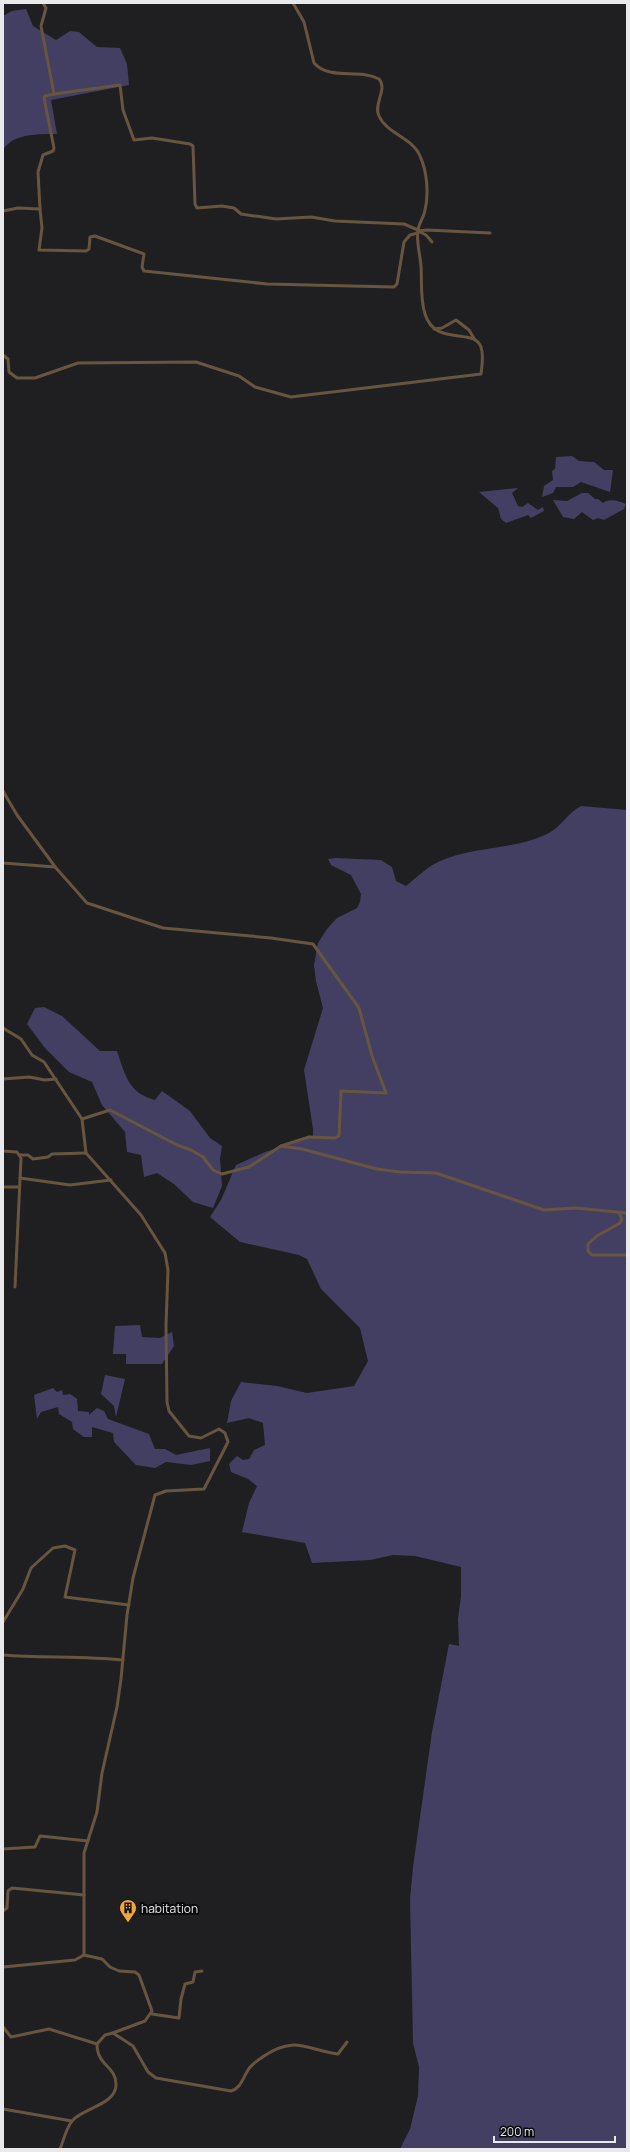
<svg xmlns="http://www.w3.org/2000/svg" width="630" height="2152" font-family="Manrope,sans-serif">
	<rect width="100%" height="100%" fill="#1f1f21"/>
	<!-- green -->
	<g fill="#433f62">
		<path d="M26 9 33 26 56 40 70 31 79 32 97 47 120 48 127 64 129 85 51 100 57 134C40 134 13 133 3 150V16L12 11Z"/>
		<polygon points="572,456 579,461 594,462 604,470 613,470 610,492 581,482 573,487 556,487 553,493 542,497 544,486 553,480 552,471 555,469 556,457"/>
		<polygon points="518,488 512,493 518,506 522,507 528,503 538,510 543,507 544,511 531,518 528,515 506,523 501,519 498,508 479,492"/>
		<path d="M582 493H588L595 499H598L603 503C610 498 619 501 626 504L624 509 604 520 598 518 593 520 582 512 574 519 563 517 553 500 567 501Z"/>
		<path d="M581 806 627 810V2149H400L410 2129 418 2096 419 2067 413 2043 410 1899 413 1867 432 1732 449 1644 459 1646 458 1619 461 1596V1567L415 1556 393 1555 370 1560 312 1563 305 1543 242 1532 249 1503 257 1486 248 1479 231 1472 229 1464 237 1456 243 1460 249 1459 254 1450 265 1445 263 1423 249 1418 227 1423 231 1401 241 1382 277 1386 307 1393 354 1386 368 1361 360 1328 321 1289 307 1259 299 1255 240 1242 210 1217 221 1200 236 1165 265 1152 313 1137V1129L304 1070 323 1008 316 981 314 965 318 943 327 929 337 918 357 908 360 902 361 894 351 875 331 865 328 859 335 858 381 860 392 867 396 881 406 886C416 878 427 867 438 862 472 846 512 850 545 835 560 829 567 813 581 806Z"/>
		<path d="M44 1007 62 1016 100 1051H117C125 1074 128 1093 155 1100L162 1091 190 1111 210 1138 222 1146 220 1159 222 1186 213 1208 193 1202 174 1184 157 1173 144 1177 141 1155 127 1152 125 1132 102 1105 92 1082 69 1072 45 1048 27 1024 35 1008Z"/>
		<polygon points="140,1325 142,1337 160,1338 172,1332 174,1346 162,1364 126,1364 126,1354 113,1354 115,1326"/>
		<polygon points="105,1375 125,1379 116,1417 114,1406 101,1394"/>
		<polygon points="53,1388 57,1392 62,1390 63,1395 70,1394 77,1399 78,1411 89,1412 89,1415 97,1408 104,1411 108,1419 149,1434 155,1449 165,1449 176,1455 210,1448 210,1461 191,1465 166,1462 155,1468 136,1465 114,1442 113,1433 92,1427 92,1437 84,1437 73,1429 72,1422 59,1414 58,1407 41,1412 37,1419 34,1395"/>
	</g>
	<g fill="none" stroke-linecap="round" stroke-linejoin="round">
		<!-- minor -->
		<g stroke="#67553f" stroke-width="3">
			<polyline points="43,3 46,8 41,26 54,94 120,85 123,110 134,140 152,138 190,144 193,146 195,204 197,208 222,206 234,208 241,214 276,219 311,217 335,221 404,224 418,230"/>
			<polyline points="40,209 38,172 43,155 53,151 54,148 44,98 45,96 54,94"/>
			<polyline points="3,211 18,208 40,209 42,228 39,250 86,251 89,249 90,237 95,236 144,254 142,267 144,271 267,284 394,287 397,284 404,242 410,235 418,233"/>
			<polyline points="418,231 427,230 490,233"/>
			<polyline points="418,231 426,235 432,242"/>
			<polyline points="434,329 442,328 456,320 469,330 475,340"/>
			<path d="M3 355 8 359 9 372 17 378H35L78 363 196 362 239 376 255 387 291 397 481 374C482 365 484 355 481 347 474 327 435 347 425 314 420 299 422 282 421 266 420 254 416 241 418 230 419 223 424 217 425 210 429 194 427 171 420 156 413 138 387 134 379 116 373 104 388 89 379 79 359 68 330 81 314 63L304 22 293 3"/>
			<polyline points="3,791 17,815 56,868 87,903 163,928 271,938 313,944 359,1008 372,1056 386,1093 341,1091 339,1136 335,1138 309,1137 281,1146"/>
			<polyline points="3,863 55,867"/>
			<polyline points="3,1028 21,1039 32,1055 44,1062 82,1119 110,1110 177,1145 191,1150 203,1157 213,1170 222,1174 249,1167 281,1146 302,1149 377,1169 400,1172 436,1173 544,1210 576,1208 627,1213"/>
			<polyline points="3,1079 29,1077 45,1080 56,1079"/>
			<polyline points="82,1119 86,1153 141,1215 165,1253 168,1270 166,1325 167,1402 169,1411 189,1436 201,1438 219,1429 225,1433 228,1442 204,1489 166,1491 155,1495 133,1578 127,1615 121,1679 117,1707 102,1773 97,1812 84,1853 84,1955 102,1959 110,1967 119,1971 135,1972 139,1975 152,2011 145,2021 113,2033"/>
			<polyline points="3,1151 17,1152 21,1158 15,1287"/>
			<polyline points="20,1155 28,1155 33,1159 48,1157 52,1154 86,1153"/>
			<polyline points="20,1178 70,1185 111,1180"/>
			<polyline points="3,1187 19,1187"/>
			<polyline points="619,1213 622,1219 620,1223 597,1236 588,1244 588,1251 592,1255 627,1255"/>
			<polyline points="3,1622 23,1589 31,1568 53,1548 65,1546 75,1550 65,1597 129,1605"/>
			<path d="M3 1655C43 1658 83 1656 123 1660"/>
			<polyline points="3,1849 35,1847 40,1836 88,1841"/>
			<polyline points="3,1911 7,1908 8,1891 12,1888 84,1895"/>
			<polyline points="3,1967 75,1960 84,1955"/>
			<polyline points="152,2014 179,2018 181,1999 185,1984 193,1982 195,1972 202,1971"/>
			<polyline points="3,2027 11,2037 49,2029 97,2044"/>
			<polyline points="3,2109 72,2121"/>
			<path d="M60 2149C64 2140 66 2127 73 2120 84 2108 117 2104 116 2084 116 2066 97 2066 97 2044L105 2035 113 2033 133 2046 148 2072 156 2078 231 2091C241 2088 243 2078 248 2070 251 2064 259 2060 264 2056 295 2035 307 2050 338 2054L347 2042"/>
		</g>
	</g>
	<!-- icons -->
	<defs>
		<symbol id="building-pin" viewBox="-11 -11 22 30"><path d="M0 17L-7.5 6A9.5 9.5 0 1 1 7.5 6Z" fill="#efa73d" stroke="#09090a"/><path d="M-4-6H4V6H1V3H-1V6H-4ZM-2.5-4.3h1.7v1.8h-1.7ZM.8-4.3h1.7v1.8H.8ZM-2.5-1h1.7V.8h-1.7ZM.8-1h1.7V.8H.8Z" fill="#111"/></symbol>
	</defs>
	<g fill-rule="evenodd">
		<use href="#building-pin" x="118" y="1898" width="20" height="27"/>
	</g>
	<g text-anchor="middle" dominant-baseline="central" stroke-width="4" stroke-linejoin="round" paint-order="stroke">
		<!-- poi labels -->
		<g font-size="12" fill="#e9e9eb" stroke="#09090a" text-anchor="start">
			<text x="141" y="1908">habitation</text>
		</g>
	</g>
	<!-- border -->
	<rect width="630" height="2152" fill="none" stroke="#e9e9eb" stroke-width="8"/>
	<!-- scale -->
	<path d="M494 2136v6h121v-6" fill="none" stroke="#e9e9eb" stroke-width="2"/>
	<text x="500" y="2136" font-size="12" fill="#e9e9eb" stroke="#09090a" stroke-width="3" paint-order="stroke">200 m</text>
</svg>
